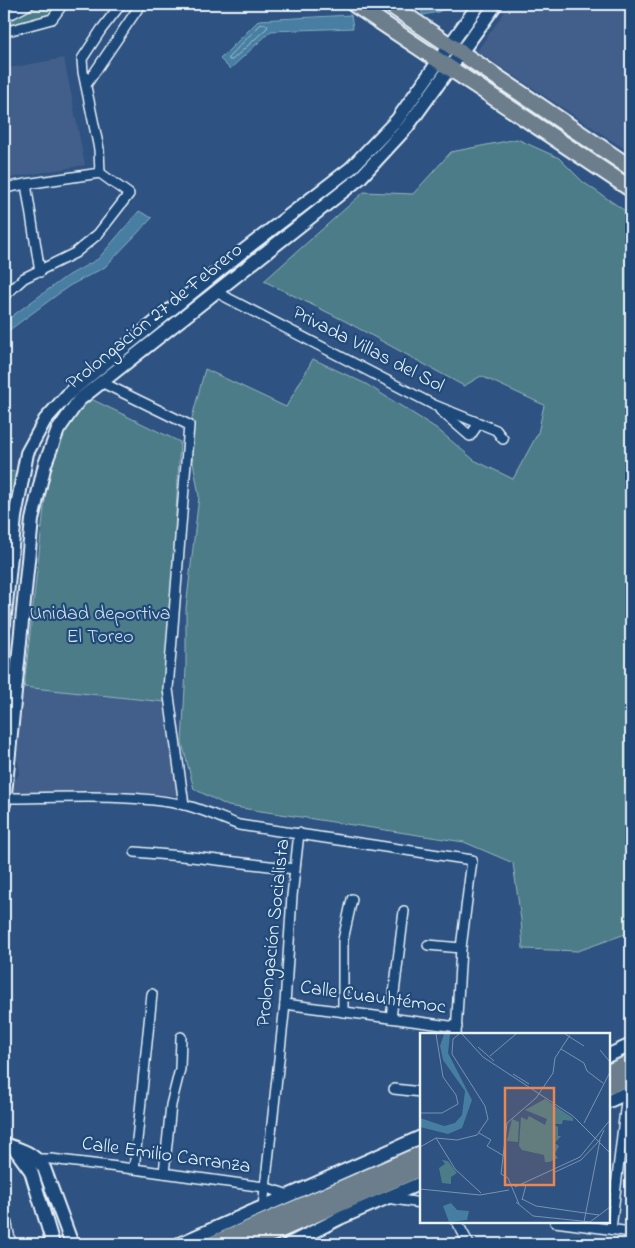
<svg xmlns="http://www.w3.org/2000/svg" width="635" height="1248" font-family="'Indie Flower',sans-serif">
	<rect width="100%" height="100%" fill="#2e5281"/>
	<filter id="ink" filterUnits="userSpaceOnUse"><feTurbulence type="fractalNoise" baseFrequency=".02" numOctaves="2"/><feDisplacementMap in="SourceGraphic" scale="10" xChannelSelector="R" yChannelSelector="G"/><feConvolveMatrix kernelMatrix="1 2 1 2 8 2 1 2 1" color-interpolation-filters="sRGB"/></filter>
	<g filter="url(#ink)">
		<!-- built -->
		<g fill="#435f8b">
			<polygon points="510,4 631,4 631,153 477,51"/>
			<polygon points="64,58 85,165 4,179 4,69"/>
			<polygon points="24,687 165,702 179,795 14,792 14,783 20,772 17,756"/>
		</g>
		<!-- green -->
		<g fill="#4c7c88" stroke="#9ab6c0">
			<polygon points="30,4 63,4 52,19 4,32 4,16"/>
			<polygon points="517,139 559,158 583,182 631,215 631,470 625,493 631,495 631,932 578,951 523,949 521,920 513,863 464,842 228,806 194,789 182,743 186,669 186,608 199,496 188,433 205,369 286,407 313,359 366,384 436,428 474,460 513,479 538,433 544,405 481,376 464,386 345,321 264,281 364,192 413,194 451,152"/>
			<polygon points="87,397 180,442 165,702 24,687 46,490 61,433"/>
			<polygon points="20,471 4,624 4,472"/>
		</g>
		<!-- water -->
		<g fill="#467ea1" stroke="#87acc4">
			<polygon points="419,4 453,4 438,12 423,15"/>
			<polygon points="351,15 353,28 271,31 230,69 220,59 259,20"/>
			<polygon points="139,211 152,218 105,267 69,286 4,334 4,322 64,278 98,259"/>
		</g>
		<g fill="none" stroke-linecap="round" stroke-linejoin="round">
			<!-- shore -->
			<polygon stroke="#a7c3d5" stroke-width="1" points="265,24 268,25 267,28 232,60 229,60 229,57 260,25"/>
			<defs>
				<g id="minor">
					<polyline points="4,16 13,13 30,4"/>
					<polyline points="4,32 52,19 63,4"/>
					<polyline points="86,85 141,4"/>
					<polyline points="100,173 99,149 83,72 82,59 101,30 121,4"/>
					<polyline points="4,188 26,184"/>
					<polyline points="216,292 434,405 496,430 503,439"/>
					<polyline points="4,296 24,278 75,253 98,234 129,194 100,173 26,184 40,272"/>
					<polyline points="101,382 189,425 168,689 184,805"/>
					<polyline points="440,410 470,436 479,423"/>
					<path d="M4 798C61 798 131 793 185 805 204 810 221 818 239 825L472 860 461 948 456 1034"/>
					<polyline points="135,852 192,857 295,869"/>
					<polyline points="428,945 461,948"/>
					<polyline points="285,1004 457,1027"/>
					<polyline points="343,1012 343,940 352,899"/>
					<polyline points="391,1018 404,911"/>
					<polyline points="394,1089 421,1092"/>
					<polyline points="33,1161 37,1159 51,1159 134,1169 264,1187 289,1195"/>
					<polyline points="134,1169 152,994"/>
					<polyline points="164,1173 171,1105 180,1069 181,1037"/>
					<polyline points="387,1198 421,1203"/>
					<polyline points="263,1207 285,1004 292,896 299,833"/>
					<polyline points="4,1210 11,1244"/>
					<polyline points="457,1222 469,1244"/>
					<polyline points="555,1222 631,1232"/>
					<polyline points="611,1229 627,1093"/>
				</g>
				<g id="secondary">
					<polyline points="4,624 15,517 27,453 45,420 71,391 105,363 238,255 351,168 397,120 479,4"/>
					<polyline points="4,804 32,520 45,464 58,430 79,400 360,178 407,127 496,4"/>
					<polyline points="609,1055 631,1045"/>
					<polyline points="609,1101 631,1091"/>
					<path d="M4 1144C22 1150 32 1152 44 1168L72 1244"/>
					<polyline points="15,1149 31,1171 53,1244"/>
					<polyline points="179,1244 421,1137"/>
					<polyline points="289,1244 340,1218 421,1183"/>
				</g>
				<g id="primary">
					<polyline points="354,4 631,189"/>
					<polyline points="389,4 631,168"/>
				</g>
				<g id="trunk">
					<polyline points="609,1072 631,1062"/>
					<polyline points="609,1086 631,1076"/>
					<polyline points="213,1244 421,1154"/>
					<polyline points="248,1244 421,1168"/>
				</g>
			</defs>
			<!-- minor casing -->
			<use href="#minor" stroke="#e8f1f8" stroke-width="12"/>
			<!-- secondary casing -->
			<use href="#secondary" stroke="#e8f1f8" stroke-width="16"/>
			<!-- primary casing -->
			<use href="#primary" stroke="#e8f1f8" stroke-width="19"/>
			<!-- trunk casing -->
			<use href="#trunk" stroke="#e8f1f8" stroke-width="19"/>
			<!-- minor -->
			<use href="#minor" stroke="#1f4a7a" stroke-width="9"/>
			<!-- secondary -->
			<use href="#secondary" stroke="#1f4a7a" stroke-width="12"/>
			<!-- primary -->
			<use href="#primary" stroke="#6c7d8b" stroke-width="15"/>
			<!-- trunk -->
			<use href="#trunk" stroke="#6c7d8b" stroke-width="15"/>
		</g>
	</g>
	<g text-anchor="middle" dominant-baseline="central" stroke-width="4.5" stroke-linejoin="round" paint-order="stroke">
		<!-- street labels -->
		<g font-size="20" fill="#e8f1f8" stroke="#1f4a7a">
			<text transform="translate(155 317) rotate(-39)">Prolongación 27 de Febrero</text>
			<text transform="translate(368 350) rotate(27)">Privada Villas del Sol</text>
			<text transform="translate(274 933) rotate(-84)">Prolongación Socialista</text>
			<text transform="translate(373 998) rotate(8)">Calle Cuauhtémoc</text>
			<text transform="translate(166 1156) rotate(8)">Calle Emilio Carranza</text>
		</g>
		<!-- park labels -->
		<g font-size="20" fill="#d1dfe7" stroke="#1f4a7a">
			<text x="100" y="614">Unidad deportiva<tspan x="100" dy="23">El Toreo</tspan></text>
		</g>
	</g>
	<!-- overview -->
	<g transform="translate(420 1033)">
		<rect width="190" height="190" fill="#2e5281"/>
		<path d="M125 66 153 85V88L143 87 142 91H134L138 94V103H141L135 110 139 113 135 121 138 125 129 129H125L124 122 102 117 99 113 101 84 107 87 109 83 125 92 127 86 105 77ZM92 86 99 89 98 109 87 108ZM22 127 28 128 37 140 31 144V151L22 150 19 135 25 131Z" fill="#4c7c88"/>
		<path d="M24 1H30L28 20 52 67 42 95 28 101 0 94V85L24 93 35 90 42 82 45 58 23 27 20 13ZM31 170 37 177 49 178 47 187 29 189 23 173Z" fill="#467ea1"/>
		<path fill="none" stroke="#7892b1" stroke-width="1" d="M42 1 63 24 153 83 190 120M145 1 164 13M58 14 74 28M141 16 164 30 167 38 183 50M180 17 190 29M70 23 96 1M93 41 109 51M0 80H22L38 71 36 62 23 44 16 1M164 90 190 39M59 100 71 107 67 113 84 123M16 105 35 136 61 160M0 114 16 105 37 107 57 102 68 86 65 73 32 21 33 6 39 1M133 140 161 127 179 108 184 97M95 154 160 124 190 87M0 156 60 162 89 157M102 166 116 173 179 182M102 167 106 152M96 169 113 183 171 189M99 171 88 145 81 141 87 90 116 65 133 40 135 25 150 2M164 189 180 107M170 189 190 174"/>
		<path fill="#e88753" fill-opacity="0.15" stroke="#e88753" stroke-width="2.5" d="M85 55H134V152H85Z"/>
		<rect width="190" height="190" fill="none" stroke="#e8f1f8" stroke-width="2.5"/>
	</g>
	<!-- margin -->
	<rect width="635" height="1248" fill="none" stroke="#1f4a7a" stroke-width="20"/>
	<rect x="10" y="10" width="615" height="1228" fill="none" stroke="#e8f1f8" stroke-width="2" filter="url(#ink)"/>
</svg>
